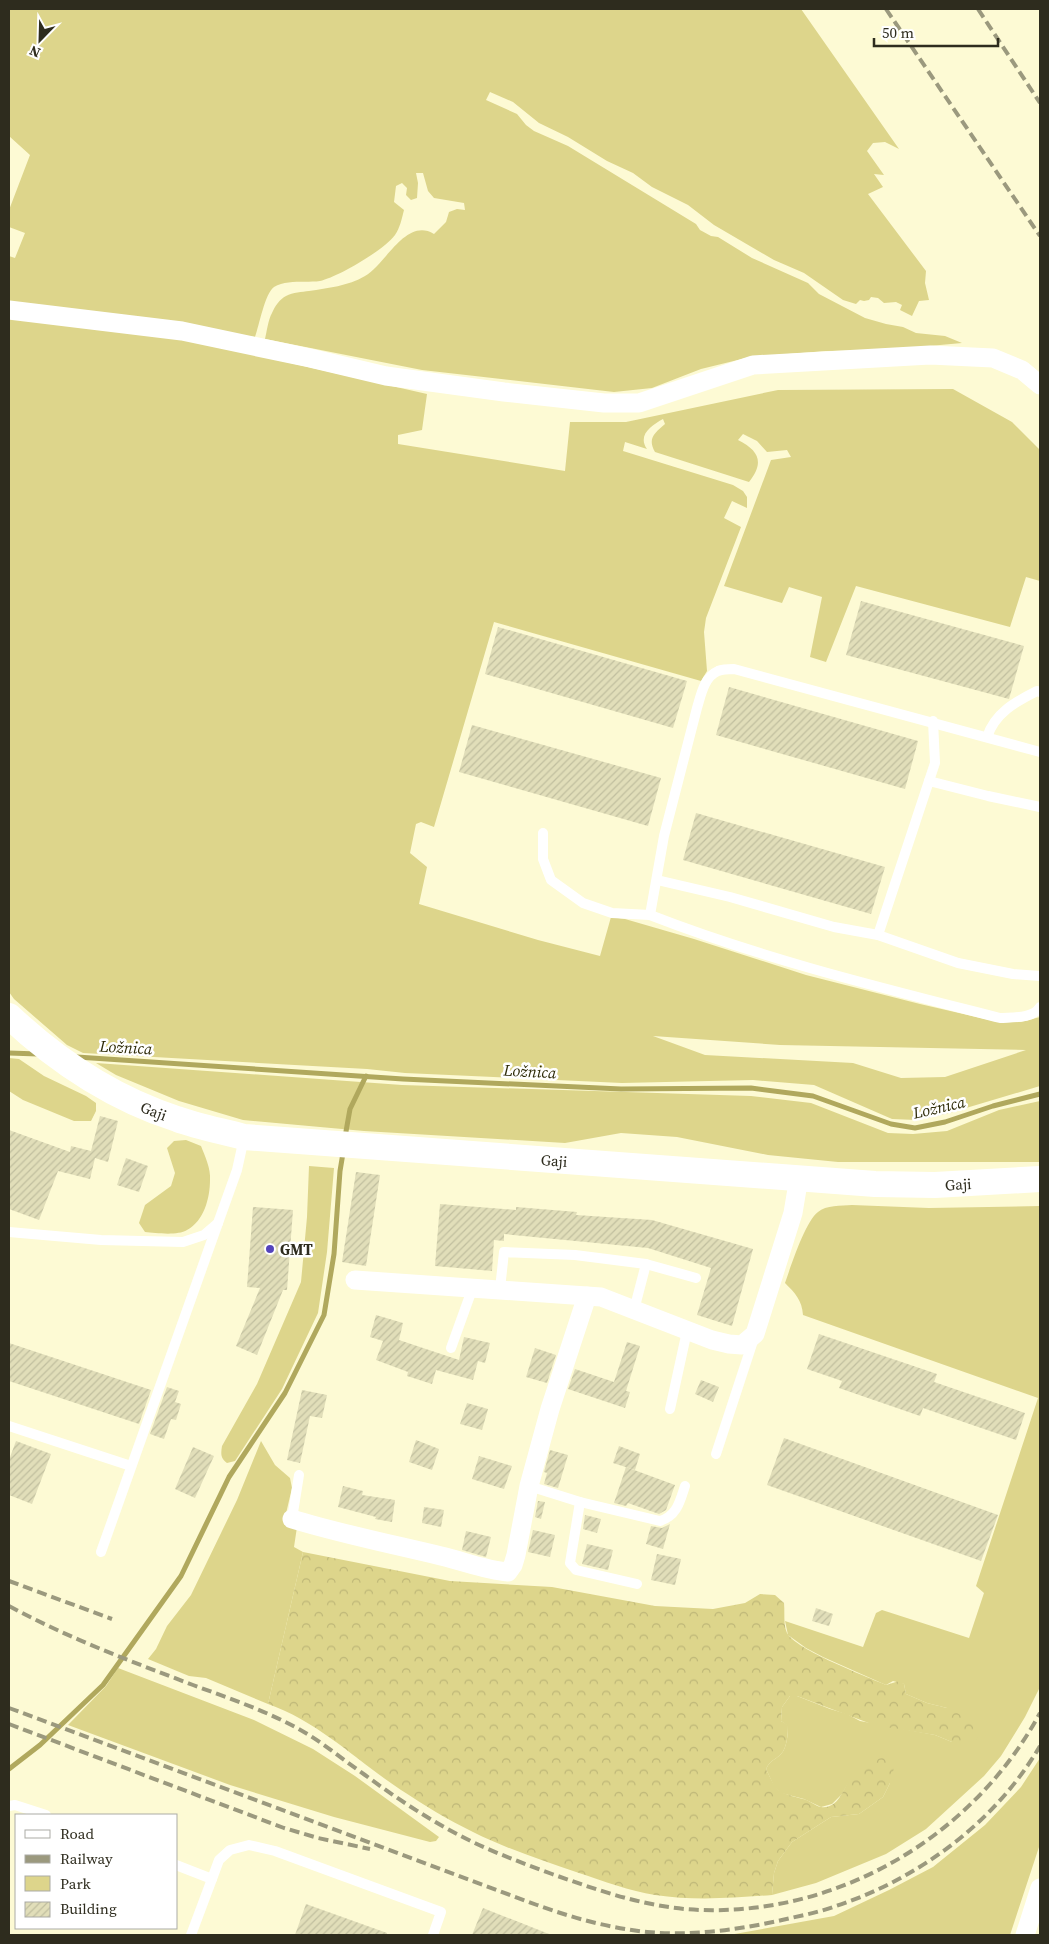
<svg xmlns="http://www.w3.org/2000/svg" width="1049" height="1944" font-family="'Source Serif 4',serif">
	<defs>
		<pattern id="forest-crowns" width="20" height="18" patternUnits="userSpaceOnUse" patternTransform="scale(1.25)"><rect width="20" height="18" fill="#ddd58b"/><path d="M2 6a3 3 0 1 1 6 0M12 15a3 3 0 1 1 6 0" fill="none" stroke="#beb778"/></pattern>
		<pattern id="building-hatch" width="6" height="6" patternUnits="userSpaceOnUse" patternTransform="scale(1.25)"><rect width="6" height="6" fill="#e1deb9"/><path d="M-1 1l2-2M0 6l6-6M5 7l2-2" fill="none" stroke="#c1bf9f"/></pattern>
	</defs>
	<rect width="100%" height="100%" fill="#fdfad4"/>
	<!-- green -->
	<g fill="#ddd58b" fill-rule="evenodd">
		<path d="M9 9H801L899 149 885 142 873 143 867 151 884 175 874 174 883 187 868 194 926 271 925 283 929 300 919 301 912 316 900 310 902 305 896 302 884 303 878 298 871 297 869 300 864 301 860 300 856 304 843 300 804 273 774 260 714 225 688 205 652 187 633 173 607 161 568 137 539 123 513 102 490 92 486 100 517 114 526 125 534 131 568 146 696 224 700 230 711 236 718 237 752 258 808 283 819 294 865 318 886 324 903 327 916 333 945 336 962 343 885 350 826 351 750 357 701 369 652 388 614 392 422 370 265 339C267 331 268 320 272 313 275 306 280 299 286 296 293 292 302 292 309 291 328 288 348 286 365 276 386 264 406 217 434 234L446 222 449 212 457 209 465 210 464 203 434 198 428 191 423 173H416L418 183 417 198 411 200 406 195 407 188 402 183 396 186 394 202 404 210C402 218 400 228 395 235 384 250 338 277 320 281 306 283 287 279 274 287 265 293 259 326 255 337L9 302V256L15 258 25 233 9 227V210L30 155 9 136Z"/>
		<path d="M9 317 189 340 427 394 422 430 398 435V444L565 471 570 422H626L778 390 953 389 1012 422 1040 450V581L1026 577 1010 627 856 586 826 662 810 657 822 597 789 587 782 603 724 586 771 460 791 457 787 450 767 452 757 441 743 434 738 440C760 451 764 463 749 482L655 452C647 438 655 433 665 424L663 419C652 425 637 435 647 449L625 442 623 451 733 485 743 491 747 497V508L732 501 724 518 741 527 706 618 704 632 707 671 701 681 494 622 434 827 421 822 416 824 410 853 427 867 419 904 538 940 600 956 611 917 625 919 694 939 806 975 920 1004 998 1022H1021L1040 1017V1086L946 1114 916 1120 892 1119 814 1085 753 1080 622 1083 405 1073 367 1069 83 1053 67 1045 14 999 9 992ZM653 1036 780 1045 1026 1050 945 1077 901 1078 853 1063 705 1055Z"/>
		<polygon points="9,1058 19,1059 44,1076 86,1096 96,1103 96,1111 91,1121 74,1121 23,1100 9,1091"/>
		<polygon points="96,1063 402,1085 751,1096 811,1103 888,1133 913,1134 947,1131 999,1110 1040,1101 1040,1162 838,1162 768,1155 677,1137 621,1133 565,1143 364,1131 243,1120 179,1101 116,1075"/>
		<path d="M186 1140 201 1146C205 1156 211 1169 210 1180 210 1198 204 1221 187 1230 177 1236 156 1233 145 1232L139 1223 145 1205 171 1186 175 1173 167 1148 174 1141Z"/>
		<path d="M309 1166 334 1168 327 1252 318 1313 282 1389 235 1461 227 1463C220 1458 221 1453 222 1446L257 1384 301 1282 307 1217Z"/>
		<path d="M852 1205 929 1208 1040 1206V1687L1025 1717 1001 1756 984 1776 926 1829 886 1854 816 1883 772 1895 774 1873 778 1861 792 1842 831 1817 859 1814 883 1797 890 1783 853 1774 842 1794 832 1804 821 1807 804 1799 781 1793 774 1786 766 1769C771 1759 774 1761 781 1754 787 1748 788 1734 788 1726L781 1721 782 1707 790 1696H797L830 1709 847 1714 860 1721 935 1735 952 1742 947 1708 927 1703 906 1694 904 1684 893 1681 886 1685 823 1657 806 1648 788 1635 785 1621 863 1647 876 1613 882 1610 969 1638 984 1593 976 1586 1038 1398 803 1315C802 1300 795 1293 785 1283 791 1266 805 1222 818 1212 826 1205 841 1206 852 1205Z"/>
		<polygon points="261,1441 275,1465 290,1478 292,1488 284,1522 297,1527 294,1547 303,1552 268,1704 206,1678 189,1676 148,1659 156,1649 167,1626 191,1595 237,1500"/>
		<polygon points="118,1668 254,1720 313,1749 355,1776 439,1837 436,1841 430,1842 334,1817 230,1785 68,1725 106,1686"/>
		<polygon points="1040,1758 1040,1844 1010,1935 729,1935 834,1916 889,1890 933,1867 985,1825 1021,1787"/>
	</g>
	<!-- forest -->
	<path fill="url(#forest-crowns)" d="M303 1552 450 1581 552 1587 655 1606 713 1609 745 1603 760 1594 775 1595 784 1603C785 1613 783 1624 787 1633 796 1650 866 1676 886 1685L899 1681 904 1684 906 1694 927 1703 947 1708 978 1723 980 1728 976 1741 952 1742 935 1735 874 1725 797 1696H790L782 1707 781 1721 788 1725C788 1734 787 1748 781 1754 774 1761 771 1759 766 1769 778 1794 778 1792 803 1799 809 1800 815 1806 821 1807 843 1810 846 1776 858 1765 861 1763 869 1762 873 1760 881 1758 884 1757 891 1760L894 1768 890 1783 883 1797 859 1814 831 1817 792 1842 778 1861 774 1873 772 1895C733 1898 694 1901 655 1895 630 1891 603 1881 579 1873 544 1861 507 1849 473 1832 448 1820 424 1805 401 1790 357 1761 319 1722 268 1704Z"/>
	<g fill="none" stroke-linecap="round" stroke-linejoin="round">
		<!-- stream -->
		<g stroke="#b0a85d" stroke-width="5">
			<polyline points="9,1053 38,1054"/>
			<polyline points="77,1057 403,1079 621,1089 751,1088 813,1096 891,1124 915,1128 945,1122 993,1106 1040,1094"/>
			<polyline points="345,1137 350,1109 366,1076"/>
			<polyline points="9,1769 40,1745 103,1685 181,1576 229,1477 285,1393 324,1315 334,1254 340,1171 343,1153"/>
		</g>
	</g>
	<!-- building -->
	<g fill="url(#building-hatch)">
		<polygon points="861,601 1024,646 1009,699 846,655"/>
		<polygon points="498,627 687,681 673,728 485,674"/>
		<polygon points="729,687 918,741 905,789 716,735"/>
		<polygon points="472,725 661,778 648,826 459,772"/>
		<polygon points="696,813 885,867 871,914 683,860"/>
		<polygon points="100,1116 118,1121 108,1162 95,1158 90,1179 58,1171 39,1220 9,1209 9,1130 70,1152 71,1146 91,1151"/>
		<polygon points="126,1158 148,1166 139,1192 117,1185"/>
		<polygon points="356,1172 380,1175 366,1266 342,1262"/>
		<polygon points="440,1204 516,1210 516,1207 577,1212 576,1215 652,1220 753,1249 732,1326 697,1315 711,1268 648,1248 504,1234 504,1241 494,1240 492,1271 435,1266"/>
		<polygon points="253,1207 293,1210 287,1290 283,1290 257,1355 236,1346 260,1288 247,1287"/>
		<polygon points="376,1315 403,1323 399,1340 459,1360 464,1337 490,1343 485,1363 478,1361 473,1380 436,1370 432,1384 407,1376 408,1372 376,1360 383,1341 370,1337"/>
		<polygon points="819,1334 937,1374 934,1382 1025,1413 1016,1440 923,1408 920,1416 839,1388 842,1381 807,1369"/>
		<polygon points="627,1342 640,1346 626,1391 630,1392 625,1408 568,1389 575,1369 614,1382"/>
		<polygon points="9,1343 151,1390 139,1424 9,1381"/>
		<polygon points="535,1348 556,1355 547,1383 526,1377"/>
		<polygon points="701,1380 719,1387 713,1402 695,1394"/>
		<polygon points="167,1387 179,1391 175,1402 181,1404 176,1420 171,1419 164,1439 150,1434"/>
		<polygon points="302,1390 327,1395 322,1418 310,1416 300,1463 287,1460"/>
		<polygon points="467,1403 488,1409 482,1430 460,1424"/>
		<polygon points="784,1438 998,1515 981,1561 767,1485"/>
		<polygon points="416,1440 439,1449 432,1470 409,1462"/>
		<polygon points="16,1441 51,1454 32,1504 9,1495 9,1460"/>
		<polygon points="619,1446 640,1454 635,1470 613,1463"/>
		<polygon points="193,1447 214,1456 195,1498 175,1489"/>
		<polygon points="550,1450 568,1455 558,1488 544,1484 547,1473 544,1472"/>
		<polygon points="479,1456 512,1466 504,1489 472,1479"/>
		<polygon points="626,1467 675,1485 666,1510 659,1514 628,1503 626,1506 614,1503"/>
		<polygon points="343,1486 363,1491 362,1495 395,1500 392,1522 375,1519 376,1517 338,1507"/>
		<polygon points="538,1501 545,1502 541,1519 535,1517"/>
		<polygon points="424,1507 444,1510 441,1527 422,1523"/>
		<polygon points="585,1515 601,1519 597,1533 583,1529"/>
		<polygon points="670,1524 663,1549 646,1544 651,1526 662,1528"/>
		<polygon points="533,1530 555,1535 550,1557 528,1552"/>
		<polygon points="466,1531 491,1537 486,1557 462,1550"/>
		<polygon points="587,1544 613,1550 608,1570 582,1564"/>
		<polygon points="657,1554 681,1559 675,1585 651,1580"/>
		<polygon points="816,1608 833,1614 829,1626 812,1621"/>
		<polygon points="306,1904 387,1933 387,1935 295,1935"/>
		<polygon points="483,1908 549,1934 549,1935 472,1935"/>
	</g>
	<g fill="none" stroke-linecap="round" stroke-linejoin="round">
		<!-- lane -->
		<g stroke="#fff" stroke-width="10">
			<path d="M987 737C995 713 1015 702 1037 691L1040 692"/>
			<polyline points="929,781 935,763 933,721"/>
			<path d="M543 833V859L551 880 583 903 612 913 650 915 664 836 697 708C701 695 704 677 718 671 723 669 730 669 734 669L1040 752"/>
			<polyline points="657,880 730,897 834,927 878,935 958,963 1013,974 1040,976"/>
			<path d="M650 915C763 959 882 988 1000 1018 1012 1017 1033 1019 1040 1007"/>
			<polyline points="878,935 929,781 988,796 1040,807"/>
			<polyline points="9,1232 101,1240 183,1242 204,1235 218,1223 237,1170 244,1138"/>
			<polyline points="500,1289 504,1252 575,1255 646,1264 696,1278"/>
			<polyline points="634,1310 646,1264"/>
			<polyline points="451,1348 473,1287"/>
			<polyline points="670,1409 687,1331"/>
			<polyline points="9,1426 131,1466"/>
			<polyline points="716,1454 754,1338"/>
			<polyline points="529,1486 580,1502 570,1563 576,1570 637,1584"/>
			<path d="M580 1502 660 1521C677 1516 680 1501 685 1486"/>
			<polyline points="292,1519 299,1475"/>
			<polyline points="101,1552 218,1223"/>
			<polyline points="9,1806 15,1805 46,1815"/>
			<polyline points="176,1865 212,1879 191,1935"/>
			<polyline points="212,1879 219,1860 230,1850 249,1845 275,1851 441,1912 433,1935"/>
		</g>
		<!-- street -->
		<g stroke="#fff" stroke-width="19">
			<polyline points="9,310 182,331 310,358 386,376 504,392 604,403 639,403 753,365 930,355 993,358 1022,370 1040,385"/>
			<polyline points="355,1280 601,1297 712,1340 729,1344 742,1345 755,1334 793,1213 799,1177"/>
			<path d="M292 1519C341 1534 391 1544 441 1556 463 1561 485 1570 508 1572L513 1565 516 1555 529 1486 550 1409 587 1296"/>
			<polyline points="1025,1935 1040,1888"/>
		</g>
		<!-- secondary -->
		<path stroke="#fff" stroke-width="26" id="s1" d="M9 1016C57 1061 115 1099 177 1119 199 1127 222 1131 244 1137L875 1184 935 1185 1040 1179"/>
		<!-- rail -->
		<g stroke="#9b997e" stroke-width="4" stroke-dasharray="10 5" stroke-linecap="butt">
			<polyline points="886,9 1040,236"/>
			<polyline points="978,9 1040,103"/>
			<polyline points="9,1581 112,1619"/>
			<path d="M9 1606C68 1638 130 1661 193 1685 228 1698 264 1710 297 1728 321 1741 342 1759 365 1775 395 1797 426 1818 459 1835 489 1851 520 1862 552 1874 600 1891 648 1908 700 1910 841 1915 974 1835 1040 1713"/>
			<path d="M9 1708 537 1905C573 1918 609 1928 647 1932 691 1936 738 1930 782 1920 799 1916 816 1913 833 1907 917 1880 995 1823 1040 1746"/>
			<polyline points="9,1724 284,1828 318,1838 370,1849"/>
		</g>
	</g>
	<!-- markers -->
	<circle fill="#5444bc" stroke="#fff" stroke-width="2" cx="270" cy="1249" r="5"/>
	<g text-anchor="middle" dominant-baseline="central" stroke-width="5" stroke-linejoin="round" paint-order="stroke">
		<!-- street labels -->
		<g font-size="15" fill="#2e2c1e" stroke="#fff">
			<text stroke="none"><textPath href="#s1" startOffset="174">Gaji</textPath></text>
			<text stroke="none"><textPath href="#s1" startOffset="579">Gaji</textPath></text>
			<text stroke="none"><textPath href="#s1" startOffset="984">Gaji</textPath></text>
		</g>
		<!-- poi labels -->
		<g font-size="15" font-weight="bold" fill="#2e2c1e" stroke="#fff" text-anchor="start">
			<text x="280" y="1249">GMT</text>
		</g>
		<!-- water labels -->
		<g font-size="16" font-style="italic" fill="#2e2b08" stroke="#fff">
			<text transform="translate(126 1047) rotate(3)">Ložnica</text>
			<text transform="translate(530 1071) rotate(3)">Ložnica</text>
			<text transform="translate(939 1107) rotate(-13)">Ložnica</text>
		</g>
	</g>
	<!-- border -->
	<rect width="1049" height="1944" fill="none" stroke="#2e2c1e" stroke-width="20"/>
	<!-- legend -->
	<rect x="15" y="1814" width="162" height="115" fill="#ffffff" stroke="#ababa5"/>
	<rect x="25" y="1830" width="25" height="8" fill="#ffffff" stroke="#ababa5"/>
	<text x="60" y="1839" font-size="15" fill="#2e2c1e">Road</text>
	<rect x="25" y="1855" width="25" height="8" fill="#9b997e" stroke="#ababa5"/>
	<text x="60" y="1864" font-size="15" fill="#2e2c1e">Railway</text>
	<rect x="25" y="1876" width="25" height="15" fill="#ddd58b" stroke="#ababa5"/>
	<text x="60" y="1889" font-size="15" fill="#2e2c1e">Park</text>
	<rect x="25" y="1902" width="25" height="15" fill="url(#building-hatch)" stroke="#ababa5"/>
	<text x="60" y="1914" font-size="15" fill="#2e2c1e">Building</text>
	<!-- north arrow -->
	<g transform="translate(40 40) rotate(203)" stroke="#ffffff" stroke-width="4" paint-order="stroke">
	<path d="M0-4L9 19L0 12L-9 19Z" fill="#2e2c1e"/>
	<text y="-8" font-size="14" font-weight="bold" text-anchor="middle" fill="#2e2c1e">N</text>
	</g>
	<!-- scale -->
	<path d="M874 38v8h124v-8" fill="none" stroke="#2e2c1e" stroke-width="2.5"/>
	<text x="882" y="38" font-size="15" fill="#2e2c1e" stroke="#ffffff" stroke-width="4" paint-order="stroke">50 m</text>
</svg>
